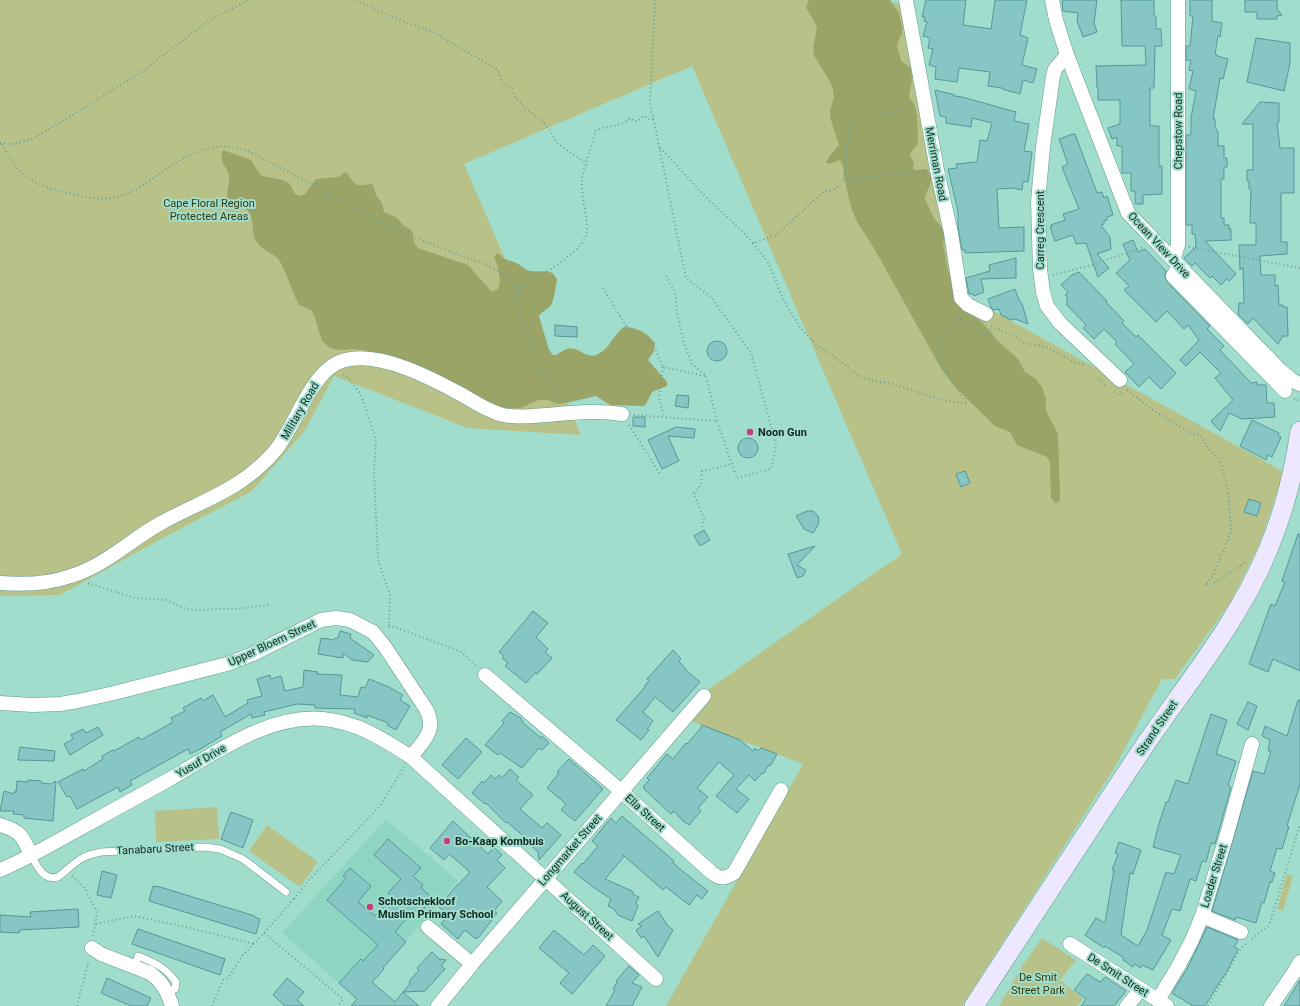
<svg xmlns="http://www.w3.org/2000/svg" width="1300" height="1006" font-family="Roboto,sans-serif">
	<rect width="100%" height="100%" fill="#a1ddcc"/>
	<!-- built -->
	<polygon fill="#8ed5c2" points="386,819 458,881 356,998 282,933"/>
	<!-- green -->
	<g fill="#b8c187">
		<polygon points="0,0 883,0 884,2 902,3 955,298 975,301 1284,472 1259,545 1230,603 1175,679 1162,679 1116,765 962,1006 666,1006 803,764 683,718 696,698 902,554 692,66 464,164 581,435 468,428 334,376 304,432 252,491 159,540 60,595 0,596"/>
		<polygon points="217,807 219,839 156,842 155,811"/>
		<polygon points="267,825 318,862 300,887 249,851"/>
		<polygon points="1287,874 1293,876 1283,911 1277,909"/>
		<polygon points="1042,938 1076,960 1060,980 1083,999 1077,1006 999,1006 1022,966"/>
	</g>
	<!-- forest -->
	<g fill="#9ba467">
		<path d="M809 0H890L899 13 902 26V33L897 45 901 61 911 68 912 80 909 97 915 106 917 116 918 140 917 145 911 152 910 155 914 163 913 168 915 170 926 169C938 179 926 188 925 199L934 218 944 230 945 235 943 243 948 271 969 313 982 322 997 340 1018 359 1025 372 1036 379 1042 387 1046 399V411L1058 434 1060 498 1059 502 1055 503 1051 498 1050 463 1047 457 1017 445 1010 432 995 426 955 387 942 370 875 250 857 222 852 210 846 187 843 167 840 160 829 164 826 162 829 157 839 145 830 117V110L834 98 833 89 828 78 814 56 813 48 817 28 814 21 806 8Z"/>
		<path d="M223 150 251 160 259 173 262 176 283 180 289 183 295 194 299 196 305 194 316 179 338 177 345 172H346C351 178 354 187 363 185 368 185 369 183 373 185L376 195 382 203 384 212 396 217 404 226 410 229 413 233 414 242 418 248 468 265 491 291 497 290C503 283 498 265 494 257L497 253C501 255 503 259 507 260 510 261 513 261 516 263 521 265 524 269 530 271 539 273 553 267 557 280 555 288 555 298 551 305 547 310 542 311 539 316L549 350 553 355H556C560 353 563 350 567 349 581 346 586 362 600 353 611 346 614 334 624 327 637 327 647 333 655 343L654 351 648 360 667 382V386L652 392 646 404 644 406 610 405 596 396 566 403 557 404 547 400H538L521 408H504L497 407 397 359 369 351 355 349 337 350 330 348 322 341 314 315 311 310 299 305C293 294 285 267 278 259 272 252 260 250 255 239 251 231 255 217 247 210 242 205 233 205 228 200 225 192 230 185 229 177 228 166 220 166 222 152Z"/>
	</g>
	<!-- building -->
	<g fill="#86c7c6" stroke="#579797">
		<polygon points="926,0 966,0 963,25 991,29 995,0 1027,0 1020,35 1028,38 1022,65 1037,69 1033,83 1023,80 1020,94 1002,89 1002,88 988,86 990,72 959,68 957,82 935,79 936,67 929,65 933,49 928,48 930,38 923,36 927,22 924,21 925,17 922,17"/>
		<polygon points="1062,0 1097,0 1094,23 1097,32 1083,37 1077,21 1078,13 1063,11"/>
		<polygon points="1121,0 1154,0 1154,16 1156,16 1156,29 1161,29 1162,46 1155,46 1154,88 1150,88 1150,126 1159,126 1159,166 1162,166 1162,194 1143,195 1143,204 1135,204 1135,191 1131,191 1131,173 1122,173 1122,146 1117,146 1117,137 1112,139 1108,128 1120,124 1120,100 1098,100 1098,88 1097,88 1096,66 1146,65 1145,46 1122,46"/>
		<polygon points="1190,0 1212,0 1212,21 1222,23 1220,37 1218,36 1215,54 1217,55 1217,56 1228,59 1223,79 1220,78 1213,119 1215,119 1215,127 1218,132 1218,146 1224,146 1224,158 1227,158 1227,167 1224,167 1224,179 1221,179 1221,218 1224,218 1224,225 1229,225 1229,229 1231,229 1231,240 1205,241 1236,274 1229,281 1227,279 1221,285 1212,276 1210,278 1195,263 1192,266 1184,258 1196,247 1195,234 1192,234 1192,225 1186,225 1186,135 1191,135 1191,118 1196,91 1189,89 1193,71 1189,70 1191,60 1186,60 1186,46 1190,46 1193,16 1190,16"/>
		<polygon points="1245,0 1277,0 1277,9 1282,15 1277,16 1277,19 1257,19 1257,12 1245,12"/>
		<polygon points="1256,38 1290,43 1290,63 1284,91 1247,82"/>
		<polygon points="935,90 955,95 954,96 962,97 1016,112 1014,121 1029,124 1024,151 1032,152 1028,182 1023,181 1022,190 1012,188 997,189 999,228 1024,227 1024,251 965,253 965,250 962,250 958,227 958,211 948,169 957,168 956,164 977,162 980,140 987,141 992,123 972,118 971,127 946,123 946,117 940,116"/>
		<polygon points="1260,102 1279,103 1279,122 1277,122 1280,148 1294,148 1294,193 1281,193 1281,242 1287,242 1287,254 1260,256 1261,275 1275,275 1275,286 1278,285 1279,305 1283,305 1283,307 1287,307 1288,336 1283,336 1278,344 1253,318 1248,324 1238,314 1239,303 1244,303 1243,267 1240,270 1239,245 1256,245 1256,223 1250,223 1251,189 1249,189 1249,181 1247,181 1247,170 1253,170 1253,124 1242,124"/>
		<polygon points="1073,134 1075,134 1097,193 1102,192 1104,198 1107,196 1113,215 1107,217 1107,220 1104,221 1104,224 1101,225 1110,237 1111,249 1097,254 1109,268 1098,277 1086,243 1076,244 1073,235 1055,241 1050,227 1052,227 1051,225 1065,220 1063,214 1079,209 1062,167 1068,164 1059,139"/>
		<polygon points="1133,240 1138,252 1145,249 1166,271 1165,275 1167,282 1210,326 1207,329 1224,346 1220,350 1251,383 1257,382 1257,385 1266,385 1267,403 1274,403 1275,417 1242,419 1229,413 1220,431 1211,421 1233,400 1215,378 1221,373 1200,352 1186,366 1180,360 1199,340 1188,325 1184,329 1167,311 1156,322 1124,290 1129,286 1116,273 1130,260 1123,244"/>
		<polygon points="1016,258 1016,278 981,279 984,292 974,296 973,294 969,294 966,278 990,271 989,265"/>
		<polygon points="1079,272 1107,301 1106,302 1124,321 1122,323 1136,337 1138,335 1176,373 1161,389 1149,377 1139,387 1125,372 1134,364 1115,344 1117,342 1104,329 1094,339 1083,328 1086,325 1066,304 1068,302 1066,299 1068,297 1065,295 1068,292 1061,285 1072,275"/>
		<polygon points="1015,289 1019,300 1022,304 1028,324 1015,319 1011,320 1001,315 999,309 993,310 991,307 988,299"/>
		<polygon points="555,325 577,327 577,337 555,336"/>
		<circle cx="717" cy="351" r="10"/>
		<polygon points="677,395 689,396 688,408 675,406"/>
		<polygon points="633,417 645,417 645,427 633,426"/>
		<polygon points="1252,420 1279,433 1278,435 1281,437 1272,457 1268,455 1266,460 1240,446"/>
		<polygon points="676,427 695,429 694,438 668,436 679,461 662,469 648,440"/>
		<circle cx="748" cy="448" r="10"/>
		<polygon points="965,471 970,483 961,487 956,474"/>
		<polygon points="1249,499 1261,503 1257,516 1244,512"/>
		<polygon points="807,511 813,511 818,516 819,519 818,525 813,533 804,529 796,516"/>
		<polygon points="704,530 710,540 700,546 694,536"/>
		<polygon points="1298,534 1300,534 1300,671 1273,659 1268,672 1249,664 1271,604 1275,606 1285,582 1282,581"/>
		<polygon points="815,546 797,565 806,570 803,576 797,578 788,554"/>
		<polygon points="533,611 548,623 536,637 548,649 545,652 552,658 537,674 535,673 526,683 505,666 508,663 502,658 504,656 499,652"/>
		<polygon points="340,631 351,634 350,638 374,655 368,662 352,660 343,653 343,658 318,654 321,638 334,640 335,638 338,638"/>
		<polygon points="673,650 681,659 679,661 688,672 700,682 673,712 655,697 643,712 653,721 647,729 649,730 641,740 616,720 645,687 644,687 649,680 647,679"/>
		<polygon points="304,670 318,672 317,674 342,675 340,695 358,697 361,687 365,688 369,679 389,687 403,695 400,700 410,706 396,730 387,725 388,723 367,715 367,718 354,713 355,709 315,708 315,705 297,704 264,712 265,715 252,718 251,714 220,732 222,736 202,748 190,754 188,749 130,781 132,785 120,792 118,787 77,809 70,796 67,797 58,782 83,769 84,771 103,759 102,756 113,750 114,751 139,737 141,740 173,722 171,718 185,711 183,708 201,698 203,701 213,695 225,717 248,703 247,700 262,696 257,679 270,675 271,679 281,676 285,691 303,687"/>
		<polygon points="1298,700 1300,700 1300,784 1287,826 1289,827 1282,849 1277,848 1270,871 1275,873 1272,882 1270,882 1264,903 1262,902 1256,923 1236,917 1235,920 1212,911 1253,771 1264,774 1271,751 1268,751 1270,740 1262,736 1265,726 1287,736"/>
		<polygon points="1248,702 1257,706 1248,730 1237,724"/>
		<polygon points="510,712 521,718 523,723 541,738 542,736 549,743 542,750 539,748 522,768 500,753 498,755 485,745 504,723 502,721"/>
		<polygon points="1211,714 1227,720 1216,754 1236,761 1228,785 1231,787 1215,844 1211,843 1206,862 1202,861 1196,881 1190,879 1180,911 1172,909 1162,935 1171,940 1153,970 1142,965 1140,968 1135,964 1133,967 1123,960 1124,958 1105,946 1104,948 1085,935 1096,918 1105,923 1114,870 1112,870 1118,854 1115,853 1119,842 1141,850 1133,874 1130,873 1121,935 1138,946 1147,930 1166,872 1174,874 1181,855 1153,847 1158,827 1166,802 1168,802 1176,780 1188,784"/>
		<polygon points="702,725 740,740 753,751 755,748 758,751 761,748 777,754 771,765 768,766 764,773 761,774 755,781 749,775 736,789 749,799 737,813 716,796 734,775 719,762 697,788 708,797 698,808 701,811 689,825 683,821 674,811 671,814 644,789 645,788 643,787 649,780 647,778 667,754 673,759 686,743 687,744 700,729"/>
		<polygon points="98,727 103,735 70,755 64,744 73,739 71,735 83,729 86,733"/>
		<polygon points="466,738 482,752 458,779 442,765"/>
		<polygon points="20,747 55,751 54,761 18,760"/>
		<polygon points="569,759 603,789 575,821 561,810 566,804 547,788 559,773 557,772"/>
		<polygon points="510,769 519,777 516,780 533,795 520,809 542,828 547,823 561,835 539,860 538,852 529,844 530,842 507,822 506,823 486,803 485,804 472,793 482,781 484,783 491,775 495,779 499,775 502,778"/>
		<polygon points="28,780 41,781 41,783 51,784 56,781 53,821 24,818 24,815 13,814 14,811 0,811 4,791 14,794 14,792 16,792 17,781 28,782"/>
		<polygon points="231,812 253,820 243,848 221,839"/>
		<polygon points="622,816 674,861 673,863 686,874 708,891 702,899 697,895 689,905 666,887 663,890 623,855 623,858 605,879 632,891 634,895 639,897 636,903 638,906 632,921 618,915 614,909 608,906 611,899 593,887 574,872 582,863 583,864 598,846 592,841 611,818 616,823"/>
		<polygon points="453,821 488,854 494,847 502,855 497,860 505,868 487,887 502,901 494,911 497,913 478,938 477,937 476,939 465,930 458,939 441,924 448,915 439,907 457,885 458,885 470,872 449,854 444,860 430,848"/>
		<polygon points="388,839 421,868 413,876 423,885 421,888 433,898 417,917 412,912 395,932 406,942 383,968 384,969 372,982 395,1002 403,992 419,1006 351,1006 357,999 339,983 359,961 361,959 363,961 378,945 327,900 346,878 343,876 350,868 371,886 358,902 375,916 392,897 388,893 401,879 374,855"/>
		<polygon points="102,871 117,875 111,898 97,895"/>
		<polygon points="153,886 160,887 255,916 254,917 260,919 256,934 149,901"/>
		<polygon points="78,909 79,927 20,930 19,933 0,932 0,915 31,917 30,912"/>
		<polygon points="658,911 667,925 673,930 658,957 644,936 641,938 636,930 642,926 638,924"/>
		<polygon points="1207,927 1238,940 1234,947 1238,949 1225,975 1224,975 1205,1006 1193,1006 1172,993 1187,969"/>
		<polygon points="138,929 225,959 220,975 132,944"/>
		<polygon points="554,930 584,955 593,945 605,956 572,994 560,983 569,973 539,948"/>
		<polygon points="432,952 439,959 446,960 441,966 445,969 425,991 403,992 410,984 409,982 412,978 419,970 417,968"/>
		<polygon points="629,966 639,975 632,983 642,987 632,1006 606,1006 615,990 613,989 617,982 616,981"/>
		<polygon points="1087,974 1100,982 1105,977 1126,991 1114,1006 1081,1006 1086,999 1074,990"/>
		<polygon points="107,978 151,998 147,1006 131,1006 101,993"/>
		<polygon points="287,978 304,992 297,1000 304,1006 285,1006 273,995"/>
		<polygon points="1300,980 1300,1006 1284,1006"/>
	</g>
	<g fill="none" stroke-linecap="round" stroke-linejoin="round">
		<defs>
			<g id="lane">
				<path d="M31 855C37 866 43 881 58 877 76 863 77 857 101 852L204 847 220 849 243 859 286 892"/>
				<path d="M134 968 138 956C155 963 165 967 176 982L175 989 167 992"/>
			</g>
			<g id="street">
				<polyline points="906,0 937,170 951,233 961,298 968,305 986,314"/>
				<polyline points="1052,0 1056,20 1067,55 1128,213 1281,371 1293,381 1300,384"/>
				<polyline points="1067,55 1055,69 1053,76 1043,147 1038,201 1040,269 1043,292 1047,306 1060,323 1120,380"/>
				<polyline points="1173,260 1178,245 1178,0"/>
				<polyline points="1179,267 1173,276 1285,391"/>
				<path d="M0 583C24 585 48 584 71 576 106 565 130 540 161 523 203 500 241 490 274 452 296 427 311 368 345 360 381 351 433 379 464 396 476 403 489 412 503 415 517 418 532 416 546 415 571 413 596 410 622 414"/>
				<path d="M485 675 621 791 712 873C720 879 725 879 734 873L781 790"/>
				<path d="M0 703 33 705 60 704 78 701 114 693 227 664 253 654 321 620 336 618 350 620 373 632 385 647 426 709C437 731 424 740 411 757"/>
				<path d="M0 825C20 830 23 837 31 855"/>
				<path d="M0 870C24 860 47 847 70 834 103 816 135 798 168 780 214 754 268 714 323 719 357 722 383 739 411 757L656 979"/>
				<polyline points="1202,916 1241,932"/>
				<polyline points="428,927 472,964"/>
				<polyline points="1070,944 1167,1006"/>
				<path d="M92 948 101 954 150 973C162 981 168 992 172 1006"/>
				<polyline points="1158,1000 1179,965 1192,940 1202,916 1227,834 1252,744"/>
				<polyline points="438,1006 472,964 704,696"/>
				<polyline points="1127,1006 1141,989"/>
				<polyline points="1271,1006 1293,974 1300,962"/>
			</g>
			<path id="secondary" d="M974 1006C1031 919 1087 832 1145 745 1188 682 1238 622 1268 550 1284 512 1294 472 1300 431"/>
		</defs>
		<!-- lane casing -->
		<use href="#lane" stroke="#619c8c" stroke-width="8"/>
		<!-- street casing -->
		<use href="#street" stroke="#619c8c" stroke-width="15"/>
		<!-- secondary casing -->
		<use href="#secondary" stroke="#619c8c" stroke-width="20"/>
		<!-- path -->
		<g stroke="#70a092" stroke-width="2" stroke-dasharray="1 3" stroke-linecap="butt">
			<polyline points="356,0 392,17 433,32 497,69 503,84 512,88 515,96 526,109 540,119 550,130 557,143 587,164"/>
			<polyline points="0,143 13,144 32,139 56,125 89,105 144,70 207,22 248,0"/>
			<path d="M2 144C15 171 29 183 57 190 74 195 94 200 111 198 126 196 139 188 152 179 175 163 201 144 231 147 249 149 265 160 281 168 321 188 358 211 399 230 414 237 430 244 446 250 460 256 477 260 491 267 504 274 509 280 518 290 533 280 579 254 585 238 591 222 580 197 582 180 584 166 592 144 596 130 608 125 620 128 630 118L634 121H638L643 116 649 119H654"/>
			<path d="M660 148C676 164 691 182 707 198 722 213 739 227 753 243L776 235 823 192 835 189 844 180 925 171"/>
			<polyline points="844,179 850,118 881,116 912,104"/>
			<polyline points="753,243 769,264 783,299 801,329 820,348 828,352 858,375 872,381 889,383 946,401 967,404 938,359 939,345 945,333 959,316 974,330 990,338 990,326"/>
			<polyline points="1189,247 1300,268"/>
			<polyline points="1053,275 1095,264 1144,247"/>
			<polyline points="666,276 675,292 677,313 684,343 692,364 706,376 717,421"/>
			<polyline points="603,288 628,329 653,344 663,367 705,376"/>
			<polyline points="518,290 514,305 525,327 537,362 555,391 565,401"/>
			<polyline points="991,326 1020,339 1025,343 1046,347 1074,362 1086,366"/>
			<polyline points="663,367 659,398 664,417"/>
			<polyline points="343,374 348,377 361,395 376,439 374,472 378,560 390,595 389,630"/>
			<polyline points="1099,379 1106,386"/>
			<polyline points="1127,390 1150,408 1193,434 1200,435 1209,449 1220,461 1226,482 1229,499 1231,530 1225,547 1213,575 1206,585"/>
			<polyline points="1114,392 1119,395 1124,392"/>
			<polyline points="1294,399 1300,401"/>
			<polyline points="634,415 717,421 737,478 771,469 776,445 751,353 712,298 686,278 650,103 655,0"/>
			<polyline points="629,425 660,474"/>
			<polyline points="702,527 704,519 694,493 701,485 702,471 732,464"/>
			<polyline points="88,583 135,598 166,600 186,609 196,610 219,609 236,609 269,605"/>
			<polyline points="1206,585 1212,584 1246,562"/>
			<polyline points="389,625 462,652 477,667"/>
			<polyline points="72,876 84,887 97,912 93,936"/>
			<polyline points="294,899 308,881 380,806 404,767"/>
			<polyline points="96,924 134,916 186,927 254,944"/>
			<polyline points="264,933 343,999 338,1006"/>
			<polyline points="1252,939 1269,925 1271,920 1300,824"/>
			<polyline points="77,1006 89,960"/>
			<polyline points="212,1006 223,980 228,978 242,956 264,933 294,899 293,898"/>
			<polyline points="1208,1006 1241,948 1246,944"/>
		</g>
		<!-- lane -->
		<use href="#lane" stroke="#fff" stroke-width="7"/>
		<!-- street -->
		<use href="#street" stroke="#fff" stroke-width="14"/>
		<!-- secondary -->
		<use href="#secondary" stroke="#eee8ff" stroke-width="19"/>
	</g>
	<!-- markers -->
	<g fill="#c43d7d" stroke="#a1ddcc" stroke-width="1.5">
		<circle cx="750" cy="432" r="4"/>
		<circle cx="447" cy="841" r="4"/>
		<circle cx="370" cy="907" r="4"/>
	</g>
	<g text-anchor="middle" dominant-baseline="central" stroke-width="4" stroke-linejoin="round" paint-order="stroke">
		<!-- street labels -->
		<g font-size="11" fill="#122a24" stroke="#a1ddcc">
			<text transform="translate(1178 131) rotate(-90)">Chepstow Road</text>
			<text transform="translate(936 164) rotate(79)">Merriman Road</text>
			<text transform="translate(1040 230) rotate(-90)">Carreg Crescent</text>
			<text transform="translate(1159 245) rotate(47)">Ocean View Drive</text>
			<text transform="translate(300 411) rotate(-60)">Military Road</text>
			<text transform="translate(272 643) rotate(-25)">Upper Bloem Street</text>
			<text transform="translate(1157 728) rotate(-56)">Strand Street</text>
			<text transform="translate(201 761) rotate(-30)">Yusuf Drive</text>
			<text transform="translate(645 813) rotate(42)">Ella Street</text>
			<text transform="translate(155 849) rotate(-3)">Tanabaru Street</text>
			<text transform="translate(570 850) rotate(-49)">Longmarket Street</text>
			<text transform="translate(1214 876) rotate(-73)">Loader Street</text>
			<text transform="translate(587 916) rotate(42)">August Street</text>
			<text transform="translate(1118 975) rotate(33)">De Smit Street</text>
		</g>
		<!-- park labels -->
		<g font-size="11" fill="#353b0a" stroke="#a1ddcc">
			<text x="209" y="203">Cape Floral Region<tspan x="209" dy="13">Protected Areas</tspan></text>
			<text x="1038" y="977">De Smit<tspan x="1038" dy="13">Street Park</tspan></text>
		</g>
		<!-- poi labels -->
		<g font-size="11" font-weight="bold" fill="#122a24" stroke="#a1ddcc" text-anchor="start">
			<text x="758" y="432">Noon Gun</text>
			<text x="455" y="841">Bo-Kaap Kombuis</text>
			<text x="378" y="901">Schotschekloof<tspan x="378" dy="13">Muslim Primary School</tspan></text>
		</g>
	</g>
</svg>
